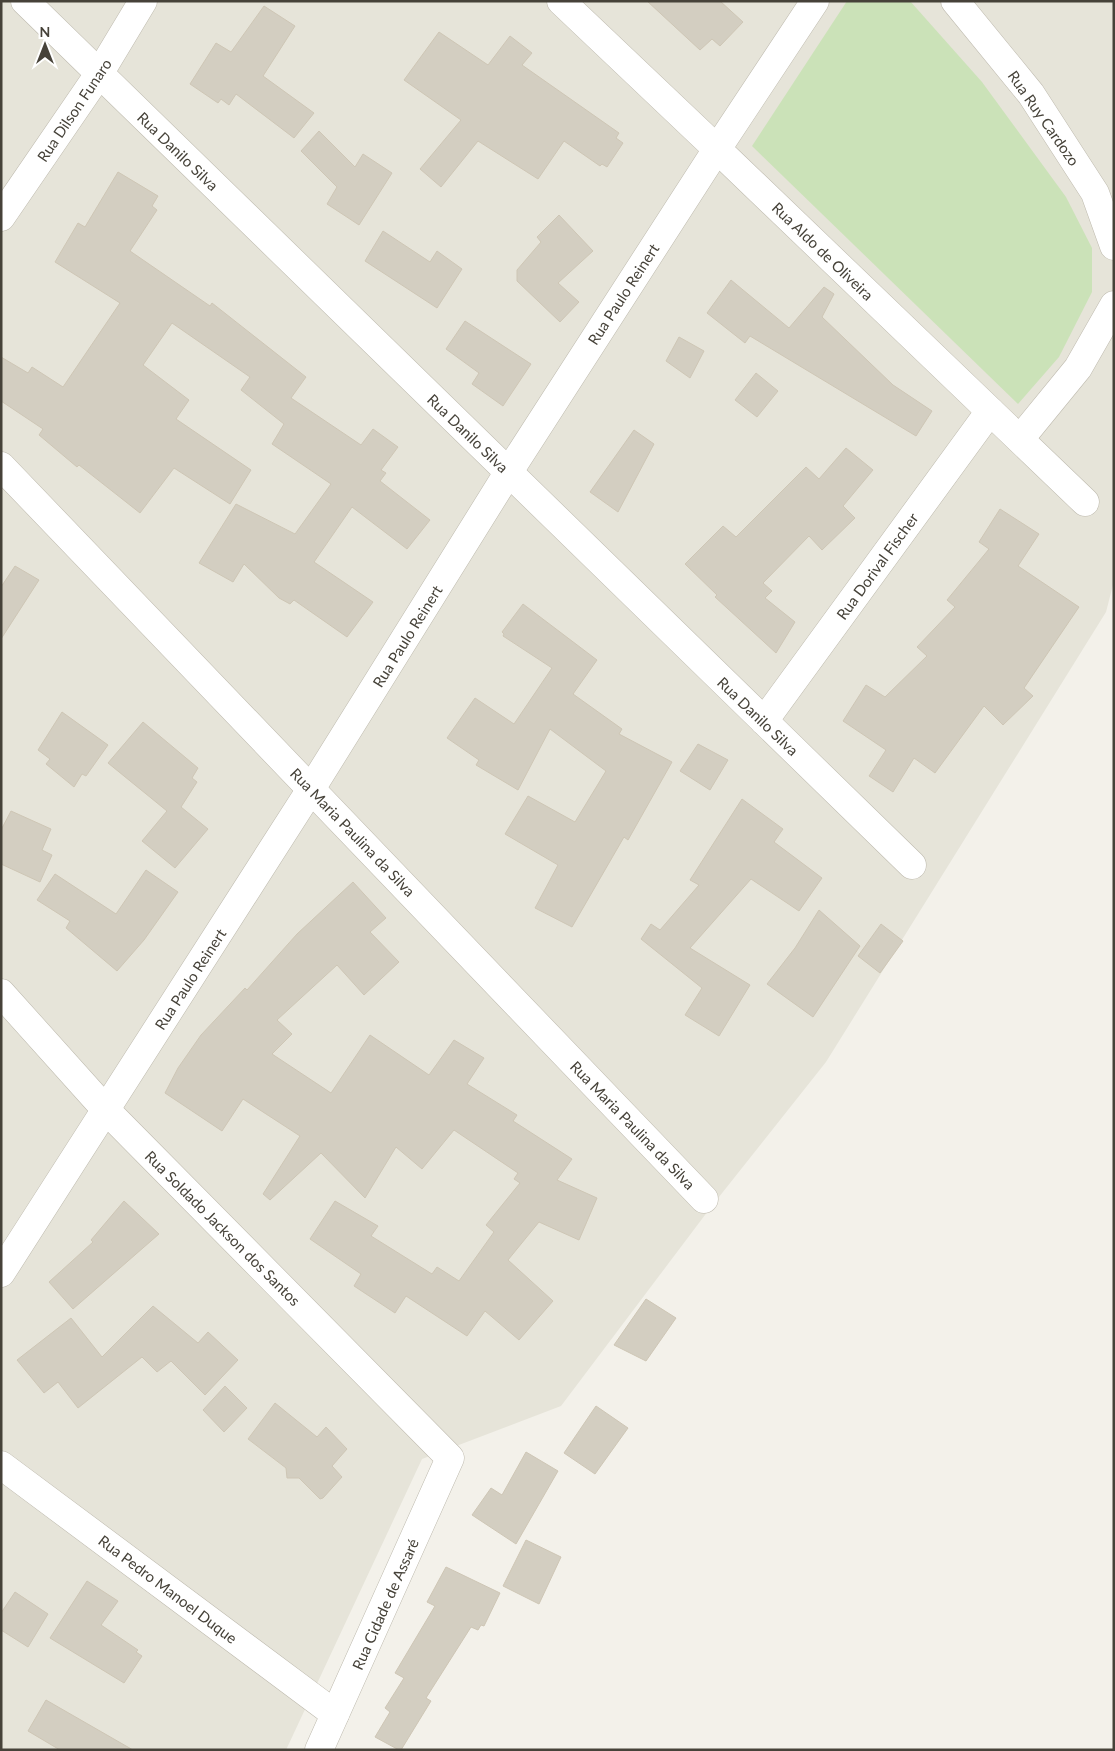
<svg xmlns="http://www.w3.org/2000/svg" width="1115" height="1751" font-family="Lato,sans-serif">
	<rect width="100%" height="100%" fill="#f3f1ea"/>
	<!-- residential -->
	<polygon fill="#e6e4d9" points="1,1 1114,1 1114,581 1106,612 826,1062 711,1207 561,1406 422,1459 286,1750 1,1750"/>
	<!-- green -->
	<polygon fill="#cbe2b8" points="847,1 910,1 982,82 1066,197 1092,248 1092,292 1059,357 1018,404 752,146"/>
	<!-- building -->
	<g fill="#d3cec1" stroke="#cec6b5">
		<polygon points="647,1 720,1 743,22 720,46 712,39 700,50"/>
		<polygon points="264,6 295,26 263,76 314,113 294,138 236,94 229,105 221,99 218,103 190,84 216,43 231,52"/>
		<polygon points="439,32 488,65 510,36 532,53 522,65 619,133 616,138 623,143 607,167 602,164 600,166 564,141 538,179 478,141 441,187 420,169 461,120 404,80"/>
		<polygon points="319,131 355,167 363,154 392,173 359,225 327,204 337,187 301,151"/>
		<polygon points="118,172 158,196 152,206 157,210 130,251 210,306 212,303 306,377 291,398 361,445 373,429 398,447 381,470 386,473 380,481 430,520 407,549 352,507 314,562 373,602 347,637 294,600 290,604 279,598 244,564 233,582 199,563 236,504 295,534 331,484 272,444 284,424 241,390 250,377 172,323 143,365 189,400 176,419 251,470 230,504 174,468 140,513 79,465 77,467 39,435 43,429 1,401 1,357 28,373 32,367 63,387 120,303 55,262 78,223 85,227"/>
		<polygon points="559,215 593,251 558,283 579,302 560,322 517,281 517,270 541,242 537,237"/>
		<polygon points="383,231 430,262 437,251 462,269 437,308 365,261"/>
		<polygon points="731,280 789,328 824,287 834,294 822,317 893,385 932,411 916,436 750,336 745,343 707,313"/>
		<polygon points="465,321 531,364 503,406 472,384 479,373 446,349"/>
		<polygon points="679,337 704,351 690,378 666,361"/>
		<polygon points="756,373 778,391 757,417 735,400"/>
		<polygon points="634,430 654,444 618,512 590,492"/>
		<polygon points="846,448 873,470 843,506 855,518 822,550 809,536 763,583 772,591 765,598 795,622 776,653 715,597 717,595 685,564 723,526 736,537 806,467 819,479"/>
		<polygon points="1000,509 1039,534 1018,566 1079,607 1024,688 1033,696 1003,725 984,706 935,773 914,758 893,792 869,776 886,750 843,721 866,685 885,697 927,656 917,647 955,607 947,600 989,549 979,542"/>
		<polygon points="15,566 39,580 1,639 1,587"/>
		<polygon points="523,604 597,660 573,694 622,729 619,734 672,762 628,840 624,837 572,927 535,908 558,865 505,834 528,796 575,822 606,771 550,729 518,790 476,765 479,760 447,738 475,698 514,724 552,668 503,636 504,634 502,632"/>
		<polygon points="62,712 108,745 86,776 82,774 74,787 46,764 50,759 38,750"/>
		<polygon points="143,722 198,768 192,778 197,782 181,807 208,829 175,868 142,841 167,811 108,763"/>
		<polygon points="698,744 728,760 710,790 680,771"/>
		<polygon points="742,799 783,829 774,842 822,878 799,911 751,879 690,948 750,985 719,1036 685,1015 702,988 641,939 651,924 660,930 699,885 690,880"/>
		<polygon points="11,811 51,829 42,850 52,855 40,882 1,864 1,830"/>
		<polygon points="146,870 178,892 144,940 117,971 66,928 70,921 37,900 55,874 116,914"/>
		<polygon points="353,882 386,918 370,932 399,962 364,995 337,965 277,1020 292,1034 272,1054 331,1093 370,1035 429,1075 454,1040 484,1058 467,1084 517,1115 513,1121 572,1159 557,1180 597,1198 579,1240 539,1222 508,1260 553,1301 519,1340 485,1311 467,1336 406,1296 395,1313 354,1286 361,1274 310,1239 335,1201 378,1226 371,1236 432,1274 437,1267 459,1281 494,1232 486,1225 520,1183 514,1179 518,1173 454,1130 422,1169 396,1147 365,1198 321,1153 270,1200 263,1194 300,1136 243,1099 222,1131 165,1093 178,1068 201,1035 245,988 247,990 297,934"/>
		<polygon points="819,910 860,946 813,1017 767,984 795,948"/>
		<polygon points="881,924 903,941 880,973 858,956"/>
		<polygon points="124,1201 159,1234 73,1309 49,1282 93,1242 91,1240"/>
		<polygon points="646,1299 676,1318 646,1361 614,1345"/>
		<polygon points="153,1306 198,1343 208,1332 238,1360 205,1395 171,1361 157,1372 142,1357 78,1408 58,1382 44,1393 17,1360 71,1318 102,1357"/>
		<polygon points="225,1386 247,1408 224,1432 203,1410"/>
		<polygon points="275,1403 317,1437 326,1427 347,1449 332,1466 342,1477 323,1498 320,1499 299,1478 287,1478 286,1468 248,1439"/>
		<polygon points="596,1406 628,1428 595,1474 564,1453"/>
		<polygon points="526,1452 558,1471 516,1544 472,1515 491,1488 502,1495"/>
		<polygon points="526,1540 561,1557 539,1604 503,1586"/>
		<polygon points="446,1567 500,1593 484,1626 481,1625 478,1630 471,1627 426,1698 431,1701 401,1750 399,1750 375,1737 390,1712 385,1708 404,1678 395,1673 435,1606 427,1602"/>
		<polygon points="87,1581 118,1601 101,1625 138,1650 136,1652 142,1656 124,1683 50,1638"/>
		<polygon points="15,1592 48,1614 28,1647 1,1630 1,1613"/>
		<polygon points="46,1700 133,1750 60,1750 28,1731"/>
	</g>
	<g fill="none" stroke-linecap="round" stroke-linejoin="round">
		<defs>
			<g id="minor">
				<polyline points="25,1 912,865"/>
				<polyline points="815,1 717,149 1085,502"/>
				<polyline points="955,1 1031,94 1095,193 1114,246"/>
				<polyline points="1020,439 1078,368 1114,305"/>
				<polyline points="1,466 704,1199"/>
				<polyline points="764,721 990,411"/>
				<polyline points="1,993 106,1110 450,1458 319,1750"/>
				<polyline points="1,1465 335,1714"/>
			</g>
			<g id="tertiary">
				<polyline points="1,217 99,74 143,1"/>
				<polyline points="1,1273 311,789 508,473 717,149 561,1"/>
			</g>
		</defs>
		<!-- minor casing -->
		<use href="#minor" stroke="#bebaae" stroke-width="29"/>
		<!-- tertiary casing -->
		<use href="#tertiary" stroke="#bebaae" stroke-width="29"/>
		<!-- minor -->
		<use href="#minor" stroke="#fff" stroke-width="28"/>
		<!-- tertiary -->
		<use href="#tertiary" stroke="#fff" stroke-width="28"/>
	</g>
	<g text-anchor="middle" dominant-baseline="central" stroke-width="4" stroke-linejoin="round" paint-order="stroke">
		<!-- street labels -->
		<g font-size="15" fill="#464239" stroke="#fff">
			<text transform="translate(74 110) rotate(-56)">Rua Dilson Funaro</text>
			<text transform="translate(1044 118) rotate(55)">Rua Ruy Cardozo</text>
			<text transform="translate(178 151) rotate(44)">Rua Danilo Silva</text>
			<text transform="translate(823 251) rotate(44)">Rua Aldo de Oliveira</text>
			<text transform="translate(623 294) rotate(-57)">Rua Paulo Reinert</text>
			<text transform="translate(468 433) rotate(44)">Rua Danilo Silva</text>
			<text transform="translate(877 566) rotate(-54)">Rua Dorival Fischer</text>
			<text transform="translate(407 636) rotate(-58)">Rua Paulo Reinert</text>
			<text transform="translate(758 716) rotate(44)">Rua Danilo Silva</text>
			<text transform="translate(353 832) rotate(46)">Rua Maria Paulina da Silva</text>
			<text transform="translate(190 979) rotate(-57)">Rua Paulo Reinert</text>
			<text transform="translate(633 1125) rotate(46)">Rua Maria Paulina da Silva</text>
			<text transform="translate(223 1228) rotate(45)">Rua Soldado Jackson dos Santos</text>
			<text transform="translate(168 1589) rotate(37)">Rua Pedro Manoel Duque</text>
			<text transform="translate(385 1604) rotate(-66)">Rua Cidade de Assaré</text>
		</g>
	</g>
	<!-- border -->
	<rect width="1115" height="1751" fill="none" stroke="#464239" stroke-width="5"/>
	<!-- north arrow -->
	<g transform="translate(45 45)" stroke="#ffffff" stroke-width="4" paint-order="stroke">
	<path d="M0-4L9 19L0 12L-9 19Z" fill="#464239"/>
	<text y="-8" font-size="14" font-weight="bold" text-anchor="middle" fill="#464239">N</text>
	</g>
</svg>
